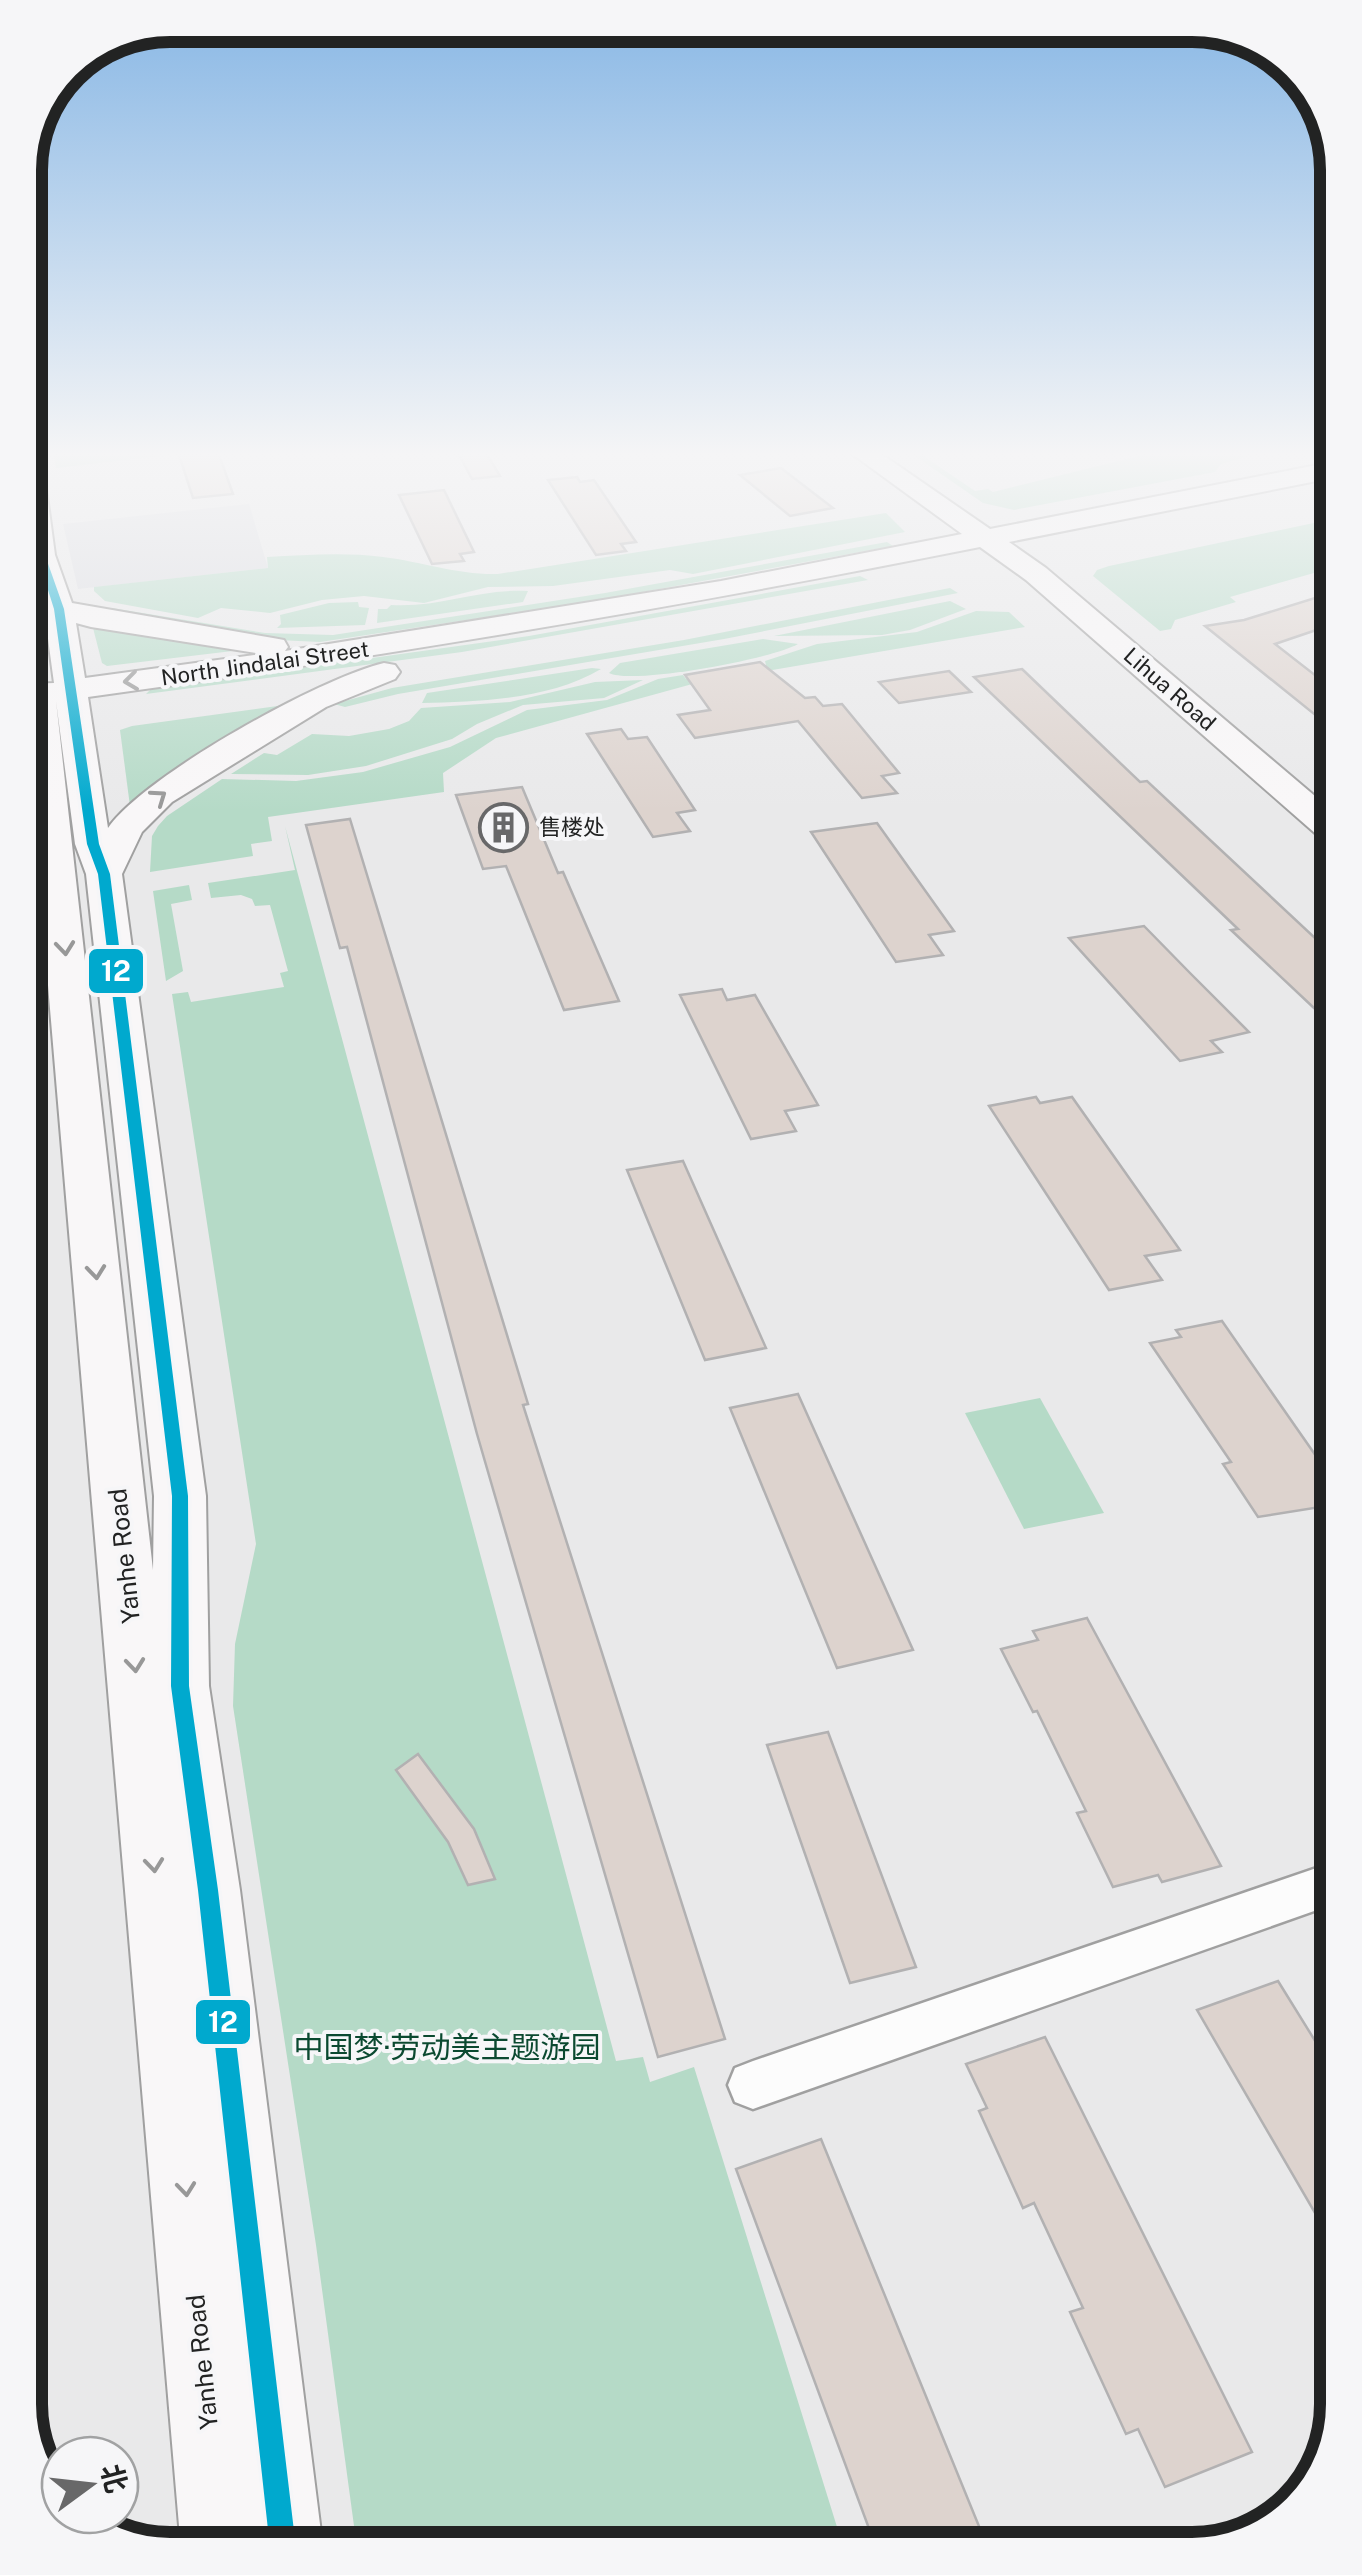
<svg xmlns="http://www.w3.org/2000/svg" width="1362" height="2575" font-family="'Public Sans','Noto Sans SC',sans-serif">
	<rect width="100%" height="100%" fill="#e9e9ea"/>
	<!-- built -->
	<polygon fill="#dbdce1" points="249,504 268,568 78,589 63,524"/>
	<!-- green -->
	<g fill="#b5dac7">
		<polygon points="53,451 177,451 178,454 56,468"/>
		<polygon points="908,451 916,451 975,491 988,489 993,492 1159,451 1304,451 1252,455 1221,464 1215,472 1014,510 983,503"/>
		<path d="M886 513 905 532 693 574 670 570 553 586 488 587 424 603 364 596 322 600 270 613 221 608 198 618 105 601 94 591V587L268 568 267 557C305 555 345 552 383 557 423 562 458 575 498 574Z"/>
		<polygon points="1328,520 1328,569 1230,597 1236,602 1175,620 1171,629 1160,631 1093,576 1097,570 1109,566"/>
		<polygon points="887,542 893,546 594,601 320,642 256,639 103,613 112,608 265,633 333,635 605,593"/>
		<polygon points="860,576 868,580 462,652 146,694 151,689 529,636"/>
		<polygon points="950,588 958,593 724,639 398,694 345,707 334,704 392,688 684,640"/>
		<path d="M528 591 523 602 377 623 378 609H387L391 605C439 608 481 588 528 591Z"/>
		<polygon points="950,601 966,609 910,630 882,635 774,636"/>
		<polygon points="358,602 359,607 369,608 365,625 277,628 281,624 280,615 329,603"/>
		<polygon points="976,611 1009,612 1025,627 696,683 496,738 443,773 444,792 268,817 272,841 251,844 253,856 150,872 152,836 158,826 167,816 222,779 296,781 363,772 450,747 527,710 607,700 658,679 683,675 686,679 766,665 765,661 817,644 917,632"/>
		<polygon points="92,624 241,650 107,666 102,663"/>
		<path d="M763 639 798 644C772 659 633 685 609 673L620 663Z"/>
		<path d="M592 668 601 669C549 700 480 701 422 703L427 693Z"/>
		<polygon points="643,680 604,698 523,705 477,724 452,739 366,766 308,775 231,774 264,753 277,755 312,734 349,736 389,729 409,721 421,708 510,702 595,682"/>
		<polygon points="292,704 130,806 120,730 132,726"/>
		<polygon points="285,826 616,2061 643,2057 650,2082 694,2067 842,2543 357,2548 316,2245 233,1706 235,1644 256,1544 172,994 188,992 191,1002 284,987 280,973 288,971 270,905 255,906 252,899 241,895 211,898 208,883 295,870"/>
		<polygon points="189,885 192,900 171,904 183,971 166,981 153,891"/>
		<polygon points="1040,1398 1104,1513 1024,1529 965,1413"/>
	</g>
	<!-- building -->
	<g fill="#ddd3ce" stroke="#b2b1b2" stroke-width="2.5">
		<polygon points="457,451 485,451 500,476 472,479"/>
		<polygon points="218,452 233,494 193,498 179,455"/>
		<polygon points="781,468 833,508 790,516 740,475"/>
		<polygon points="577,477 580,482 594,480 636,542 621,544 626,551 596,555 548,480"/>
		<polygon points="444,490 474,552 460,554 464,561 432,564 399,495"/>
		<polygon points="1328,594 1328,626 1275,644 1329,686 1329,726 1205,626 1244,620"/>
		<polygon points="760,662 805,698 815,697 823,706 842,704 899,773 882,776 897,793 862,798 798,721 695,738 678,715 710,710 685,675"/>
		<polygon points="1022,669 1140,782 1147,781 1330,952 1330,1004 1314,1008 1231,930 1238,929 974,677"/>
		<polygon points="949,671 971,692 899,703 879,682"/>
		<polygon points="621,729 628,739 647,737 695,810 677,813 690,831 653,837 587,734"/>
		<polygon points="522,787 558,873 563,872 619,1001 564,1010 506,866 483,869 456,795"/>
		<polygon points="350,819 528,1404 523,1405 725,2039 658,2057 477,1434 347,947 340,948 306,825"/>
		<polygon points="877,823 954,931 929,935 943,955 896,962 811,832"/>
		<polygon points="1144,926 1190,973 1249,1032 1211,1041 1222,1052 1180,1061 1069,938"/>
		<polygon points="722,989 727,1000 755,995 818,1105 785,1111 796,1131 751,1139 680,995"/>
		<polygon points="1036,1097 1040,1103 1072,1097 1180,1250 1145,1256 1162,1280 1109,1290 989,1106"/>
		<polygon points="683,1161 766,1348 705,1360 627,1170"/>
		<polygon points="1222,1321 1332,1479 1333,1505 1258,1517 1223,1464 1231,1462 1150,1343 1181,1337 1176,1330"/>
		<polygon points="798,1394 913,1650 837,1668 730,1408"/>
		<polygon points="1087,1618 1221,1866 1162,1882 1158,1875 1113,1887 1077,1813 1086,1811 1037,1711 1033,1712 1001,1649 1038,1640 1033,1631"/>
		<polygon points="828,1732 916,1967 850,1983 767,1745"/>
		<polygon points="418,1754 474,1829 495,1879 468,1885 448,1842 396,1770"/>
		<polygon points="1278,1981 1335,2073 1336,2249 1197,2010"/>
		<polygon points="1045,2037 1252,2452 1165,2487 1138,2429 1126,2434 1070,2312 1083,2308 1034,2203 1023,2208 979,2111 987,2108 966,2064"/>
		<polygon points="821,2139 985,2541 874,2542 736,2169"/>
	</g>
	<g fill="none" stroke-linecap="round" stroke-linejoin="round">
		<defs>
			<polygon id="street" points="1334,1862 1334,1904 753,2109 735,2102 728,2085 735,2068 753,2061"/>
			<path id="secondary" d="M27 451H41L55 555 72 603 273 638 284 640 288 647 285 651 721 581 962 534 848 451H877L990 529 1327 463V479L1009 542 1046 568 1329 808V837L1316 834 1026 580 980 547C684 606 387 656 88 697L108 828C145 775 320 678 384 663L395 665 400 672 395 679 326 707 172 802 142 832 122 874 206 1496 209 1686 240 1890 323 2548 181 2549 28 750V684L54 683 44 609 27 556ZM76 623 91 627 262 654 85 678ZM56 701 75 844 86 874 154 1496 153 1570Z"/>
		</defs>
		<!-- street casing -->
		<use href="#street" stroke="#a0a0a0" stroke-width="5"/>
		<!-- secondary casing -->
		<use href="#secondary" stroke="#a0a0a0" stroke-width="4"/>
		<!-- street -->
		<use href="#street" fill="#fcfcfc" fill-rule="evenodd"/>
		<!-- secondary -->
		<use href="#secondary" fill="#f9f7f8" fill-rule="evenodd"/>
		<defs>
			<polygon id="bus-1" points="27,451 32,451 45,555 64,609 99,844 110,874 188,1496 189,1686 218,1890 296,2548 270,2548 198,1890 171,1686 172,1496 98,874 87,844 54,609 37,555 27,474"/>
		</defs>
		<!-- bus-1 casing -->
		<use href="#bus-1" stroke="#f6f6f8" stroke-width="7"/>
		<!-- bus-1 -->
		<use href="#bus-1" fill="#00a9ce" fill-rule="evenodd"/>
	</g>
	<!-- one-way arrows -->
	<defs><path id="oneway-chevron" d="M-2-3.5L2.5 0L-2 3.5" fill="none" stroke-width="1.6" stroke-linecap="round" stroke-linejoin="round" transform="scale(2.5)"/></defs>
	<g stroke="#989898">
		<use href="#oneway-chevron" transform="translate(131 681) rotate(173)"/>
		<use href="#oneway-chevron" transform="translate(159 797) rotate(-35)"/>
		<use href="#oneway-chevron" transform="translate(65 948) rotate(84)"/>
		<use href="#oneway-chevron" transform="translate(96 1272) rotate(84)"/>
		<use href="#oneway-chevron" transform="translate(135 1665) rotate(84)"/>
		<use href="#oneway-chevron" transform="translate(154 1865) rotate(84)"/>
		<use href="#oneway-chevron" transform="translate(186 2189) rotate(84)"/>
	</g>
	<!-- sky -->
	<linearGradient id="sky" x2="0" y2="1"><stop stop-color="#88b7e5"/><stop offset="0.56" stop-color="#f5f5f6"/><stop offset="1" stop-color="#f5f5f6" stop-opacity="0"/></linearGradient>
	<rect width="1362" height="811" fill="url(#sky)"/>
	<!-- icons -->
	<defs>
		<symbol id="building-ring" viewBox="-11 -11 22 22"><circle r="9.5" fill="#f6f6f8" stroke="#686869" stroke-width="1.5"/><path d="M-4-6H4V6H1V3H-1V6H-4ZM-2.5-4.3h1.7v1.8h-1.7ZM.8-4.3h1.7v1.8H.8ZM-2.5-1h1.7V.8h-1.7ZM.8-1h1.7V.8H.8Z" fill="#686869"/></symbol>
	</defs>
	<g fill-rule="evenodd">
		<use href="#building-ring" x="476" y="800" width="55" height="55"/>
	</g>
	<g text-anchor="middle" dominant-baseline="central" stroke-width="8" stroke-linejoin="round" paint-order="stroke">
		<!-- far-street labels -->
		<g font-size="22" fill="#222323" stroke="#f6f6f8">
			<text transform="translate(265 663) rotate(-8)">North Jindalai Street</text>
			<text transform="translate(1170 689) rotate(41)">Lihua Road</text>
		</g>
		<!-- far-poi labels -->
		<g font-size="22" fill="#222323" stroke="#f6f6f8" text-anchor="start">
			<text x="539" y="827">售楼处</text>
		</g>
		<!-- street labels -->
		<g font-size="25" fill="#222323" stroke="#f6f6f8">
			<text transform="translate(124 1556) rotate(-96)">Yanhe Road</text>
			<text transform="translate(202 2362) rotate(-96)">Yanhe Road</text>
		</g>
		<!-- near-park labels -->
		<g font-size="30" fill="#0b4930" stroke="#f6f6f8">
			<text x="447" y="2047">中国梦·劳动美主题游园</text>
		</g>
	</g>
	<!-- crop -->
	<path d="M0 0H1362V2575H0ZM170 42H1192A128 128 0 0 1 1320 170V2404A128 128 0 0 1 1192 2532H170A128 128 0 0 1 42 2404V170A128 128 0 0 1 170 42Z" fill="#f6f6f8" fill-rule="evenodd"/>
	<path fill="none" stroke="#222323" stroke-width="12" d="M170 42H1192A128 128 0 0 1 1320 170V2404A128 128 0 0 1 1192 2532H170A128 128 0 0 1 42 2404V170A128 128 0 0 1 170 42Z"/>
	<g stroke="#f6f6f8" stroke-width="4">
		<rect x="87" y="947" width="58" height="48" rx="10" fill="#00a9ce"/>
		<rect x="194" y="1998" width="58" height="48" rx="10" fill="#00a9ce"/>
	</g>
	<g font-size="28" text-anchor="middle" font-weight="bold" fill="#fff">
		<text x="116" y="981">12</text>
		<text x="223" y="2032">12</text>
	</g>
	<!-- north arrow -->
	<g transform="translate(90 2485) rotate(75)"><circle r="48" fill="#f6f6f8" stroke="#a1a2a3" stroke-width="2.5"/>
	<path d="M0-8L18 38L0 25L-18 38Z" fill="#686869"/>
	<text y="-15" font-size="28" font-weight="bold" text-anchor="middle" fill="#222323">北</text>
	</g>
</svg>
